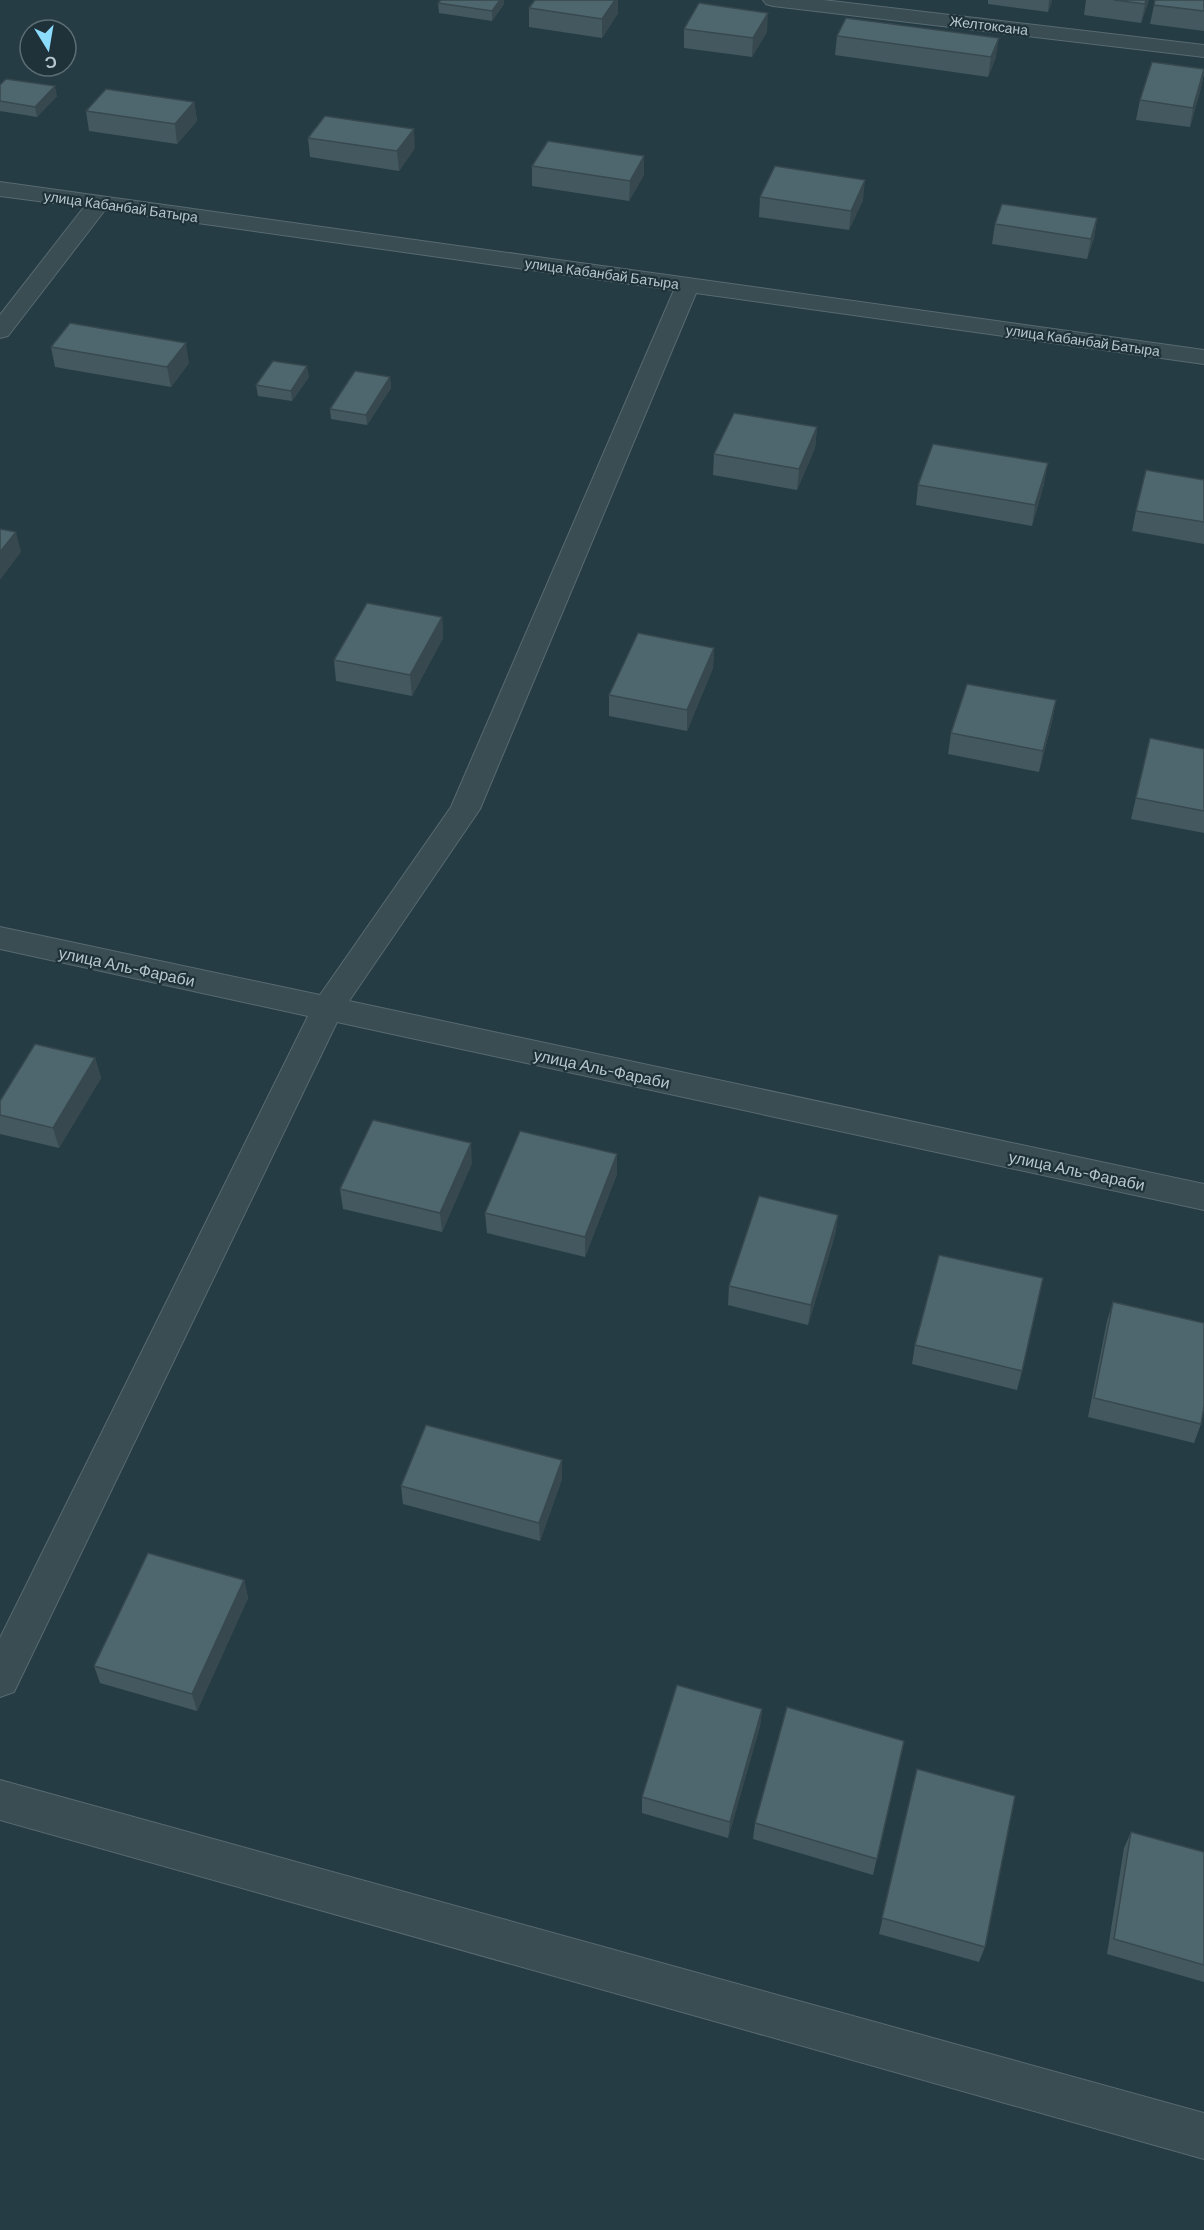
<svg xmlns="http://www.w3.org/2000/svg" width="1204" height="2230" font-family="Barlow,sans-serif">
	<rect width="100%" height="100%" fill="#253c44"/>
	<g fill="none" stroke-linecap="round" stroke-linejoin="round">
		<defs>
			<g id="minor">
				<polygon points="763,0 823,0 1204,45 1204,57 773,6 766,4"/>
				<polygon points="0,182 1204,350 1204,364 696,293 480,809 349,1001 1204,1184 1204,1210 337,1022 14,1692 0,1697 0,1638 308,1016 0,949 0,927 320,995 451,807 674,290 105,210 8,336 0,338 0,315 84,207 0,196"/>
				<polygon points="0,1780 1204,2113 1204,2159 0,1820"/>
			</g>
		</defs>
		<!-- minor casing -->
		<use href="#minor" stroke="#586a71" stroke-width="2"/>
		<!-- minor -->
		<use href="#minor" fill="#3a4d53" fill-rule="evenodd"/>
	</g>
	<!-- wall -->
	<g fill="#43595f">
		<polygon points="441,0 504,0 504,4 492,21 439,13 438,3"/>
		<polygon points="535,0 618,0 618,13 602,38 529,27 529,8"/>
		<polygon points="988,0 1052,0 1048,12 988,4"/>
		<polygon points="1086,0 1149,0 1141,23 1084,15"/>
		<polygon points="1204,0 1204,31 1150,24 1154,5"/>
		<polygon points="684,29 767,32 752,57 684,48"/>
		<polygon points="837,36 996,57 988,77 835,55"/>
		<polygon points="1204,73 1201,88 1190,127 1136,120 1140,100"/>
		<polygon points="0,85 57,96 37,117 0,111"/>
		<polygon points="194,102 197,121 177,144 89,131 86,111"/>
		<polygon points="308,138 415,148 399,171 310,157"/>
		<polygon points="532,166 644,175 629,201 532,186"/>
		<polygon points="760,197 863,200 849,230 759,217"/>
		<polygon points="1097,218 1094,238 1087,259 992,244 995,224"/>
		<polygon points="51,347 189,363 171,387 55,367"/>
		<polygon points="309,377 292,401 258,396 256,385"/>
		<polygon points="390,377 391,388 367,425 331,419 330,409"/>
		<polygon points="817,427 815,448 797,490 713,475 714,454"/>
		<polygon points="1204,480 1204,544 1132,531 1136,511"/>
		<polygon points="1044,484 1032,526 916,505 918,485"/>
		<polygon points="442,617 443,638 412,696 336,681 334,660"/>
		<polygon points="714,648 713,668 687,731 609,716 609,695"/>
		<polygon points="1056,700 1052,721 1039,772 948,754 951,733"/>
		<polygon points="1150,738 1204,749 1204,833 1131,819"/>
		<polygon points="95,1058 101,1078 59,1148 0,1134 0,1101"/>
		<polygon points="617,1154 617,1174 585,1257 487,1233 485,1213"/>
		<polygon points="472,1163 442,1232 343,1209 340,1189"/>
		<polygon points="838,1215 835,1235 808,1325 728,1305 729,1286"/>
		<polygon points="1113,1302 1201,1424 1194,1443 1088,1417 1107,1321"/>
		<polygon points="915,1345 1022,1371 1017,1390 912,1364"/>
		<polygon points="562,1479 540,1541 403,1504 401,1486"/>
		<polygon points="244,1580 248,1598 197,1711 100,1683 94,1666"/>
		<polygon points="762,1709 760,1726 728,1838 642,1813 642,1797"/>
		<polygon points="904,1741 873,1875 753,1839 755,1823"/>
		<polygon points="917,1769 985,1947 979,1962 879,1934"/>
		<polygon points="1131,1832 1204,1852 1204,1982 1107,1954 1124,1848"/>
	</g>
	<!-- shaded-wall -->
	<g fill="#37484e">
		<polygon points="500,0 504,0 504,4 492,21 492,11"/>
		<polygon points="615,0 618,0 618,13 602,38 602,19"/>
		<polygon points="1049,0 1052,0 1048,12"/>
		<polygon points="1146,0 1149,0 1141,23 1145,4"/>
		<polygon points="768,13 767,32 752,57 753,38"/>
		<polygon points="999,38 996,57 988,77 991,57"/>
		<polygon points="1204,72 1201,88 1190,127 1193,108"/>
		<polygon points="55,86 57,96 37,117 35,107"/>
		<polygon points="194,102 197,121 177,144 175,124"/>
		<polygon points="414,129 415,148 399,171 397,151"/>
		<polygon points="644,156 644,175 629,201 630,181"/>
		<polygon points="865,180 863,200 849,230 851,211"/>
		<polygon points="1097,218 1094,238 1087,259 1091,239"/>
		<polygon points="186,343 189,363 171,387 167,367"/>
		<polygon points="307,366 309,377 292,401 291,391"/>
		<polygon points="390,377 391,388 367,425 366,415"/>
		<polygon points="817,427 815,448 797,490 799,469"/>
		<polygon points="1048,463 1044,484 1032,526 1035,505"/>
		<polygon points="16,532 21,552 0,580 0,552"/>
		<polygon points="442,617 443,638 412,696 410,675"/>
		<polygon points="714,648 713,668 687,731 687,710"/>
		<polygon points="1056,700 1052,721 1039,772 1043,751"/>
		<polygon points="95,1058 101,1078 59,1148 53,1128"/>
		<polygon points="471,1143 472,1163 442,1232 440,1213"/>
		<polygon points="617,1154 617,1174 585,1257 585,1237"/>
		<polygon points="838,1215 835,1235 808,1325 811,1305"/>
		<polygon points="562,1460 562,1479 540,1541 539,1523"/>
		<polygon points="244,1580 248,1598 197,1711 192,1694"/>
		<polygon points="762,1709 760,1726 728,1838 730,1822"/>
	</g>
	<!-- building -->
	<g fill="#4e676f" stroke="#37484e" stroke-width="1.5">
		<polygon points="441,0 500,0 492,11 438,3"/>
		<polygon points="535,0 615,0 602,19 529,8"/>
		<polygon points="1114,0 1146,0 1145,4"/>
		<polygon points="1155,0 1204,0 1204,11 1154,5"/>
		<polygon points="699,3 768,13 753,38 684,29"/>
		<polygon points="846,18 999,38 991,57 837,36"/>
		<polygon points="1152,62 1204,69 1193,108 1140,100"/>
		<polygon points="6,79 55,86 35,107 0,101 0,85"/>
		<polygon points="106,89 194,102 175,124 86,111"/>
		<polygon points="325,116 414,129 397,151 308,138"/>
		<polygon points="548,141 644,156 630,181 532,166"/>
		<polygon points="775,166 865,180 851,211 760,197"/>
		<polygon points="1002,204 1097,218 1091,239 995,224"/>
		<polygon points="70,323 186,343 167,367 51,347"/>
		<polygon points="273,361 307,366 291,391 256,385"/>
		<polygon points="355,371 390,377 366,415 330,409"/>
		<polygon points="734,413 817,427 799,469 714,454"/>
		<polygon points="933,444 1048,463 1035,505 918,485"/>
		<polygon points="1146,470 1204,480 1204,522 1136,511"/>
		<polygon points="0,529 16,532 0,552"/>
		<polygon points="367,603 442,617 410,675 334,660"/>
		<polygon points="638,633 714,648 687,710 609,695"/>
		<polygon points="967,684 1056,700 1043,751 951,733"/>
		<polygon points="1150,738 1204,749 1204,811 1136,798"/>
		<polygon points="35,1044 95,1058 53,1128 0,1115 0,1101"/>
		<polygon points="373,1120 471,1143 440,1213 340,1189"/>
		<polygon points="520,1131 617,1154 585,1237 485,1213"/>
		<polygon points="759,1196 838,1215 811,1305 729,1286"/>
		<polygon points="939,1255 1043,1278 1022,1371 915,1345"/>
		<polygon points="1113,1302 1204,1323 1204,1406 1201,1424 1094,1398"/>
		<polygon points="426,1425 562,1460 539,1523 401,1486"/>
		<polygon points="148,1553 244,1580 192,1694 94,1666"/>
		<polygon points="677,1685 762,1709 730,1822 642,1797"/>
		<polygon points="787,1707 904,1741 877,1859 755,1823"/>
		<polygon points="917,1769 1015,1796 985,1947 882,1918"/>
		<polygon points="1131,1832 1204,1852 1204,1965 1114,1939"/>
	</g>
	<g text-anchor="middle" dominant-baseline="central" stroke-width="4.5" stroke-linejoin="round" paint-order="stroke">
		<!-- far-street labels -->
		<g font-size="14" fill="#b7c7cd" stroke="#1f3239">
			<text transform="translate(989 25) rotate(7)">Желтоксана</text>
			<text transform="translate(121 206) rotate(8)">улица Кабанбай Батыра</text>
			<text transform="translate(602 273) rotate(8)">улица Кабанбай Батыра</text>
			<text transform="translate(1083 340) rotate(8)">улица Кабанбай Батыра</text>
		</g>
		<!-- street labels -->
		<g font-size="16" fill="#b7c7cd" stroke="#1f3239">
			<text transform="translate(127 966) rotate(12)">улица Аль-Фараби</text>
			<text transform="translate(602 1068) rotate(12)">улица Аль-Фараби</text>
			<text transform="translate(1077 1170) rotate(12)">улица Аль-Фараби</text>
		</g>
	</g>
	<!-- north arrow -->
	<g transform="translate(48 48) rotate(169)"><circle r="28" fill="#1f3239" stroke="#5c6e74" stroke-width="1.5"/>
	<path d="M0-4.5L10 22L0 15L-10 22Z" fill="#8cdcfd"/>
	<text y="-9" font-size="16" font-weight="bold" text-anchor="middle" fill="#b7c7cd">С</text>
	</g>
</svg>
